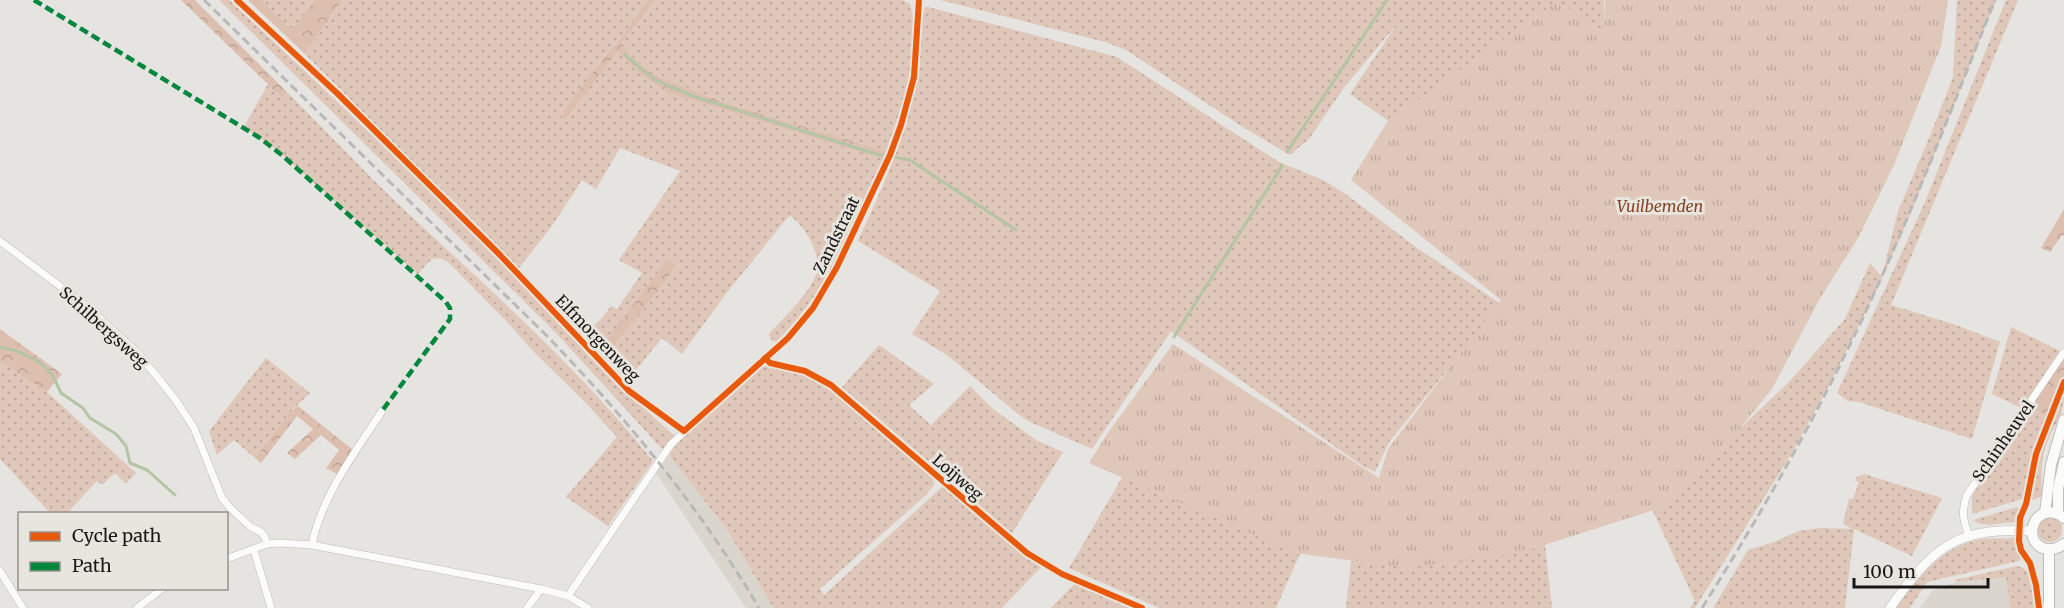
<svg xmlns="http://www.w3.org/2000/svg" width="2064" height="608" font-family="Merriweather,serif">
	<defs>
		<pattern id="grass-dots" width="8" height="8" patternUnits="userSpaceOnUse" patternTransform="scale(1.5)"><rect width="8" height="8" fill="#dfc7ba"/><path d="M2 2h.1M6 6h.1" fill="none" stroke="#bfaa9f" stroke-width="1.8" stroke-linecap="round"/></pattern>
		<pattern id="forest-crowns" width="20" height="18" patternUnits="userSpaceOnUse" patternTransform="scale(1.5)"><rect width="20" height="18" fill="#ddbfb0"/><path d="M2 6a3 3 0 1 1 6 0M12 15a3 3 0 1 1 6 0" fill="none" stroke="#bda396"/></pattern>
		<pattern id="park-tufts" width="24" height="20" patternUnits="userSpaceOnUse" patternTransform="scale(1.5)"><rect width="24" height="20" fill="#dfc7ba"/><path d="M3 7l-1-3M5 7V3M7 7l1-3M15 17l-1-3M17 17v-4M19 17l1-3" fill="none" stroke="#bfaa9f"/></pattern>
	</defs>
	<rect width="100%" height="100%" fill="#e6e4e0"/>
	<!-- built -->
	<g fill="#dbd6cd">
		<polygon points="669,455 728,531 773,608 746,608 656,473"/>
		<polygon points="2006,577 2010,608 1920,608 1932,591 1956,582"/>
	</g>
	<!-- grass -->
	<g fill="url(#grass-dots)">
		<path d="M219 0H229C327 91 424 184 518 279 571 332 619 389 676 437L662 449 558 335Z"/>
		<polygon points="261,0 315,0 292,29"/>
		<path d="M342 0H648C635 17 621 41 606 55L560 115 565 119 618 51 637 72 668 93 883 159C854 223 828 291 777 341H772L769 334C782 319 814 290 817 270 820 250 805 228 791 216L788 217 725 295 682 354 662 338 628 380 606 357 677 266 668 259 599 350 588 331 602 318 611 306 617 309 642 273 619 260 680 171 620 148 596 189 582 180 552 226 519 268 456 203 372 124 352 101 305 54Z"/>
		<path d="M656 0H903L910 4C924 48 901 109 886 151L735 106 657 76 634 59 622 43Z"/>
		<polygon points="940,0 1604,0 1604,40 1498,45 1439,85 1390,122 1350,94 1397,24 1343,89 1309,139 1290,155 1241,126 1126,50 1105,42"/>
		<polygon points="1957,0 1996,0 1908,220 1882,278 1838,368 1792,453 1695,608 1690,608 1695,601 1647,499 1738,430 1788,383 1845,319 1870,263 1882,277 1898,211 1932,131 1953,77"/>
		<polygon points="2006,0 2018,0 1891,305 1953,324 2000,342 1972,439 1859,402 1848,401 1837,393 1925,202"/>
		<path d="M925 7H928L1117 57 1279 162 1325 181 1347 195 1417 248 1501 304 1389 442 1375 472 1361 465 1171 331 1092 449 1030 422 1018 414 947 355 912 334 940 291 858 241C882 189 907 134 918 76 922 56 919 25 925 7Z"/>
		<path d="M268 84 283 99 287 92C324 129 361 168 399 205 487 287 578 367 653 461L608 526 566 497 617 437 585 402 535 353 507 322 449 263C433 252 429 262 418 274L274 148 244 127Z"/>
		<polygon points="2011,327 2060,351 2022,408 1992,394"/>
		<polygon points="879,345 934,384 909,405 931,425 970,386 993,409 1036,440 1063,452 1012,533 842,387"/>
		<polygon points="266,358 310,393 290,412 255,458 234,440 217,455 209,431"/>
		<polygon points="0,362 47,392 136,473 126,484 115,473 102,485 97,481 70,510 73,513 50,513 0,459"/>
		<polygon points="769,366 806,375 828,387 933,477 934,485 926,495 820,589 824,595 943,486 1014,547 1042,566 1002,608 773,608 728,531 669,455 684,435 754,371 761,367"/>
		<path d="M2064 394C2064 418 2055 422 2047 443 2040 460 2041 478 2042 496L2033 500 2030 498 2038 455Z"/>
		<polygon points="2029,409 2049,415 2032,457 2025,498 1972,514 1972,496"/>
		<polygon points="1864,474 1942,498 1912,556 1854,529 1845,608 1713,608 1748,550 1774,542 1799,531 1820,528 1852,529 1843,523 1849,499 1853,499 1859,482 1855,481 1857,477"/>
		<polygon points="1123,476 1303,547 1276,608 1159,608 1069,568"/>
		<path d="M2017 507 2020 511 2016 522C2002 522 1984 529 1973 520Z"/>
		<circle cx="2050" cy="530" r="12"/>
		<path d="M2015 538 2018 549 2023 557 2019 561 1927 582 1910 608H1896C1917 578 1943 545 1982 539 1993 538 2004 539 2015 538Z"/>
		<polygon points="1545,544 1552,608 1346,608 1351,561 1395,565"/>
		<path d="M2017 566C2036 570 2036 592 2037 608H2010L2006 577 1956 582 1955 580Z"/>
		<polygon points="1076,582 1137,608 1051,608"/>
	</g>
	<!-- forest -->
	<g fill="url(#forest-crowns)">
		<polygon points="181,0 195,0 287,92 283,99"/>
		<polygon points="248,0 261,0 292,29 315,0 342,0 305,54"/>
		<path d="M648 0H656L622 43 634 59 657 76 735 106 886 151 883 159 668 93 637 72 618 51 565 120 559 116 606 55C621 41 635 17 648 0Z"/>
		<polygon points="2064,209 2064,236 2062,235 2050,252 2041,248"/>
		<polygon points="668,258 677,266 606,357 599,350"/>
		<polygon points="0,329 62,374 47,392 0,362"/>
		<polygon points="2064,357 2064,378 2049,415 2029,409"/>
		<polygon points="298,406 352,449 337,474 326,468 339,450 321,435 295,459 287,453 313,429 297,416 261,463 255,458 290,412"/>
	</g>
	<!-- park -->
	<polygon fill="url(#park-tufts)" points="1605,0 1948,0 1941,46 1894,165 1857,240 1819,300 1772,389 1735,434 1660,508 1519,553 1407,568 1295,553 1089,463 1107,434 1173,344 1379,478 1388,449 1501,300 1351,180 1388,121 1557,1 1604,31"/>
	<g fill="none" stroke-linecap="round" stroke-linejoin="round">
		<!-- stream -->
		<g stroke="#b4c5a3" stroke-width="3">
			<polyline points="625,55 655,80 693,96 876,154 910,160 1016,230"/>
			<polyline points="1287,152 1387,0"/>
			<polyline points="1174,337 1282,166"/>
			<polyline points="0,347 17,351 39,362 52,374 61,393 83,408 90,418 116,434 126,446 130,463 147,470 175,495"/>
		</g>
		<defs>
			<g id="minor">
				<polyline points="0,241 85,305 137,352 175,399 194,428 222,498 231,509 251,527 261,532 265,537 267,544"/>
				<polyline points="500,255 629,391 684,431"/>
				<polyline points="765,358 770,363 805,371 831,385 1027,553 1062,574 1142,608"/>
				<path d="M1969 536C1963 520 1961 511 1967 495L2064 352"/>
				<path d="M312 545C321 497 356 451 382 411"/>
				<polyline points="254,550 271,608"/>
				<polyline points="226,559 267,544 280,543 312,545 541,589 568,596 588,608"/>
				<polyline points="0,571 23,608"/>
				<polyline points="568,596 671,444 788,338 813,308 825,289 879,178 901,125 914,77 919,0"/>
				<polyline points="137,608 163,588"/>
				<polyline points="527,608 541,589"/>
			</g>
			<path id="tertiary" d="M1890 608C1933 548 1954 527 2032 531"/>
			<g id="secondary">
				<polyline points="2045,513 2051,465 2064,420"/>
				<polyline points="2058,514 2058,489 2064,462"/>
				<path d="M2064 518C2037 497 2018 541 2046 549 2053 550 2059 548 2064 544"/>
				<polyline points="2049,549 2049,608"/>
			</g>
		</defs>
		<!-- minor casing -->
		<use href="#minor" stroke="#bebcb9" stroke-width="8"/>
		<!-- tertiary casing -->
		<use href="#tertiary" stroke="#bebcb9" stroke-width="10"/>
		<!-- secondary casing -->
		<use href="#secondary" stroke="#bebcb9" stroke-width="12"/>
		<!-- minor -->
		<use href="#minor" stroke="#fbfbfa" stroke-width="7"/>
		<!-- tertiary -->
		<use href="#tertiary" stroke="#fbfbfa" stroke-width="9"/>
		<!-- secondary -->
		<use href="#secondary" stroke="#fbfbfa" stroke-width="10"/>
		<!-- rail -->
		<g stroke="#b9b9b8" stroke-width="3" stroke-dasharray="9 4.5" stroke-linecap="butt">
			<path d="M204 0 543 332C625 416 699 506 759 608"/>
			<path d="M1702 608C1765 508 1823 405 1872 298 1917 200 1955 100 1995 0"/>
		</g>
		<!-- quiet -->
		<polyline stroke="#00873e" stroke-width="4.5" stroke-dasharray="9 4.5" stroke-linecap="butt" points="34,0 260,138 283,156 446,302 450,308 450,319 382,411"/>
		<defs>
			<g id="cycleway">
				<polyline points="237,0 338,94 500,255 629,391 684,431 788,338 813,308 837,267 890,155 901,125 914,77 919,0"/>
				<polyline points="765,358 770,363 805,371 831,385 1027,553 1062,574 1142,608"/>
				<polyline points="2039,608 2036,585 2030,563 2021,550 2019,541 2020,518 2026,504 2036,454 2064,382"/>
			</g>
		</defs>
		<!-- cycleway casing -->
		<use href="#cycleway" stroke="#e8e5de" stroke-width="10"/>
		<!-- cycleway -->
		<use href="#cycleway" stroke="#e8590c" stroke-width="6"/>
	</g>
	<g text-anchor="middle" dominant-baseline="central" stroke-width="6" stroke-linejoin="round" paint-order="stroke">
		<!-- park labels -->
		<g font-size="16" font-style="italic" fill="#844423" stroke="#e8e5de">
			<text x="1660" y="206">Vuilbemden</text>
		</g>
		<!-- street labels -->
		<g font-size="16" fill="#181715" stroke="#e8e5de">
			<text transform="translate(836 235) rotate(-64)">Zandstraat</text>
			<text transform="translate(104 327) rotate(42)">Schilbergsweg</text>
			<text transform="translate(598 338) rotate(46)">Elfmorgenweg</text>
			<text transform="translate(2003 441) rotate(-55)">Schinheuvel</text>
			<text transform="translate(958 477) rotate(41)">Loijweg</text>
		</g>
	</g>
	<!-- legend -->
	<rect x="18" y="512" width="210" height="78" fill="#e8e5de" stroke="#95938e" stroke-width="1.5"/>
	<rect x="30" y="532" width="30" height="9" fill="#e8590c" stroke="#95938e" stroke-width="1.5"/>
	<text x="72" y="542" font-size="18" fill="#181715">Cycle path</text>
	<rect x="30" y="562" width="30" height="9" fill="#00873e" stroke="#95938e" stroke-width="1.5"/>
	<text x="72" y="572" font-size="18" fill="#181715">Path</text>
	<!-- scale -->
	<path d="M1854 578v9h134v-9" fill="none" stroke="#181715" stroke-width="3"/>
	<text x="1863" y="578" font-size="18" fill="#181715" stroke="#e8e5de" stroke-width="4.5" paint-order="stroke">100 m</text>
</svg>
